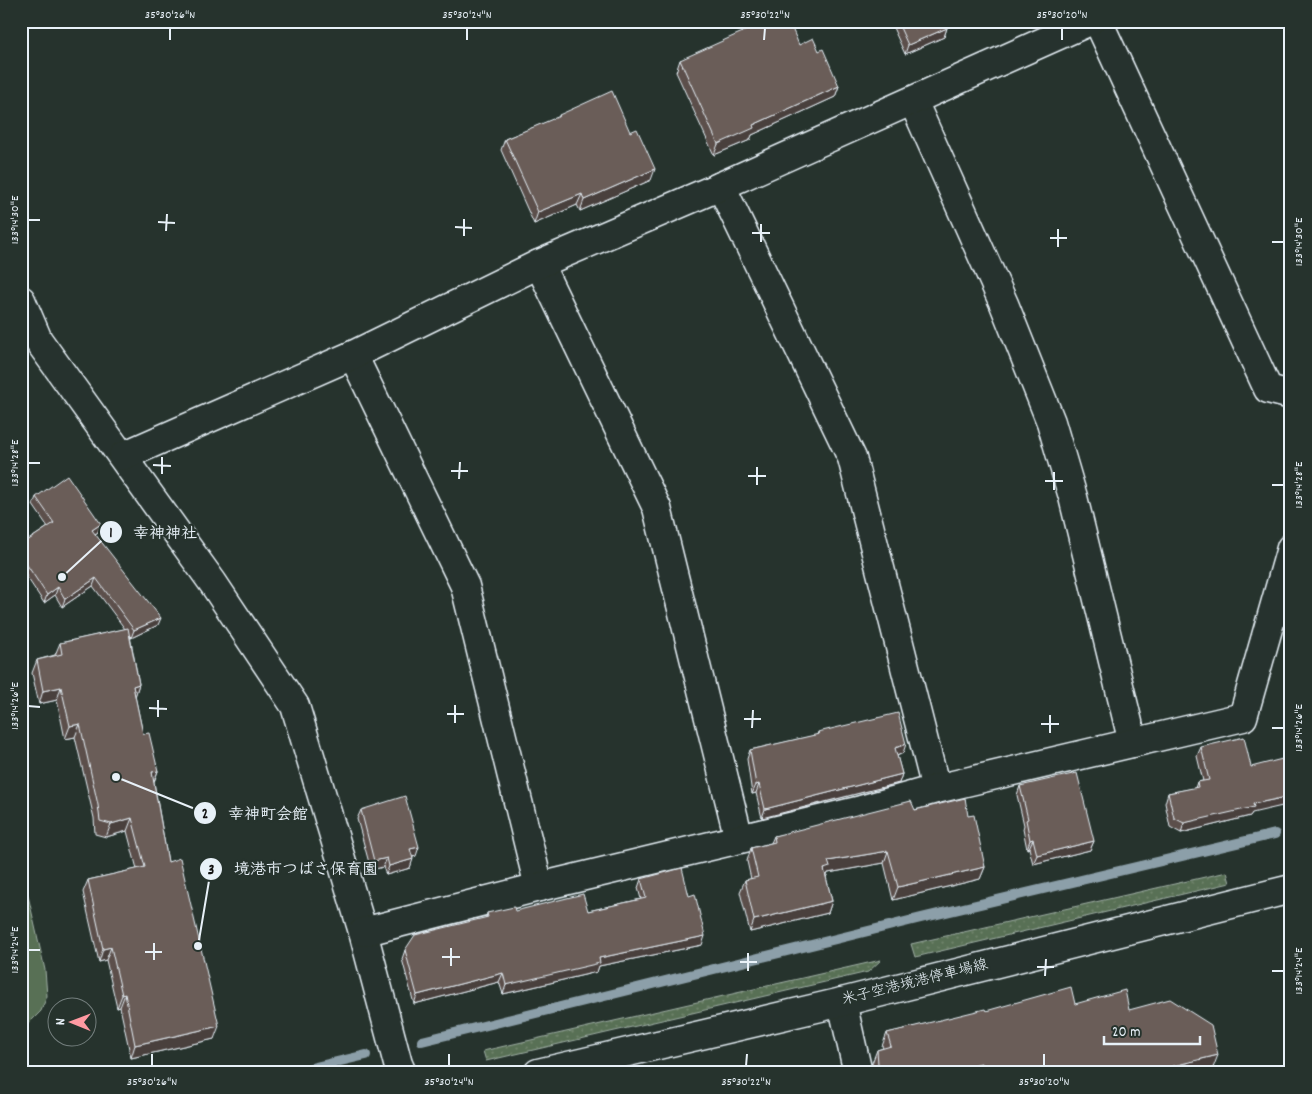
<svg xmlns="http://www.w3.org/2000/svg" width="1312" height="1094" font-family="Dekko,'Klee One',sans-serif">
	<defs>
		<pattern id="grass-dots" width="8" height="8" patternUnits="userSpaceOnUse" patternTransform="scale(1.25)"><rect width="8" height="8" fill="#597055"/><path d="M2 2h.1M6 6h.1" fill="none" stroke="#71856e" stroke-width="1.8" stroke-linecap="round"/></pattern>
	</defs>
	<rect width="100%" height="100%" fill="#26332d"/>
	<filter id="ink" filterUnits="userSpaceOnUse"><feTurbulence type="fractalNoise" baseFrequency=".02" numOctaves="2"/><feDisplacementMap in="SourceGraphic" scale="10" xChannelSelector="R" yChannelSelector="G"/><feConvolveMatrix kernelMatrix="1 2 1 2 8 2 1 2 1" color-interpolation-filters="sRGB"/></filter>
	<g filter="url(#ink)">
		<!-- grass -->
		<g fill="url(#grass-dots)" stroke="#a0b0a6">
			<polygon points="1227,872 1230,883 915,957 911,944"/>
			<polygon points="881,960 868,972 486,1061 483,1051"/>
		</g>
		<!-- park -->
		<polygon fill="#597055" stroke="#a0b0a6" points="21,865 45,970 47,996 41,1011 21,1031"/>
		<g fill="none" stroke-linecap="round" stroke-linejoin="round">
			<!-- stream -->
			<g stroke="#8c9fa9" stroke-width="10">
				<polyline points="422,1041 921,918 1275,834"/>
				<polyline points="290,1073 366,1055"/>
			</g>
			<defs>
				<g id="minor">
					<polyline points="1098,21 1268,389 1291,395"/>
					<polyline points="913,101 1004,304 1051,422 1073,497 1133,743"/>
					<polyline points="721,186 852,458 936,789"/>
					<polyline points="539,264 657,508 739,839"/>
					<polyline points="21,300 38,340 213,583 295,706 363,932 398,1064 402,1073"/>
					<polyline points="353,355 465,586 539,887"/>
					<polyline points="123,456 353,355 539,264 721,186 1090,21"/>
					<polyline points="363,932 539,887 861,810 936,789 1243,717 1291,548"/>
					<polyline points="842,1002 858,1073"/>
				</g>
				<polyline id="major" points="538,1073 842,1002 1291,889"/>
			</defs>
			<!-- minor casing -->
			<use href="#minor" stroke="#e8f1f8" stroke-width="31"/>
			<!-- major casing -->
			<use href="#major" stroke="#e8f1f8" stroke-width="31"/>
			<!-- minor -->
			<use href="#minor" stroke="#26332d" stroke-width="28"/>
			<!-- major -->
			<use href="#major" stroke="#26332d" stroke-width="28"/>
		</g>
		<!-- wall -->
		<g fill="#5b504c" stroke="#e8f1f8">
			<polygon points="890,21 944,21 947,28 944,37 905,54"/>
			<polygon points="799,45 819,51 839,86 835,97 752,135 750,140 714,155 676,72 680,60"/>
			<polygon points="559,115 651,180 580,211 577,205 534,224 501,150 505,139 559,117"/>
			<polygon points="36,497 101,524 98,532 95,534 158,625 131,638 130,636 139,684 135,696 143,734 158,771 154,782 168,862 214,1039 131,1058 120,1007 117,1008 106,960 99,962 83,892 88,880 137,869 127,831 106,837 95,834 94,818 75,737 65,739 57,700 39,704 32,673 37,660 55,655 60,643 125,629 93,586 62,607 55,595 44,603 21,568 21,545 48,527 33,505"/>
			<polygon points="818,732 903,753 897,756 902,774 899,783 762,818 756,793 752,794 747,759 750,750 817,735"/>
			<polygon points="1201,747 1252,813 1250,816 1181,833 1170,827 1165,803 1168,793 1195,788 1197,782 1203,781 1197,756"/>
			<polygon points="1020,786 1094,841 1090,850 1033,864 1029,848 1027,849 1023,829 1024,825 1017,795"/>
			<polygon points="361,810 416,856 413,857 410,868 386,875 383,867 371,870 357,819"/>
			<polygon points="915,810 968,816 985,867 980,879 893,900 884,863 828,873 826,877 832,901 828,913 750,932 740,892 745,880 751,879 747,861 751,848 771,843 774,836"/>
			<polygon points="641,879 702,945 599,966 597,972 503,994 499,982 414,1004 402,959 405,950 486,918 487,913 588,911 641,899 638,888"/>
			<polygon points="1075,1004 1129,1010 1213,1068 1194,1073 873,1073 872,1063 877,1050 883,1048 882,1046 887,1033 986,1011"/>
		</g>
		<!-- shaded-wall -->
		<g fill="#4a413e" stroke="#e8f1f8">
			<polygon points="947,28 944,37 905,54 908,45"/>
			<polygon points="839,86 835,97 752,135 750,140 714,155 718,144 753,125"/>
			<polygon points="655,169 651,180 580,211 584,200"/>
			<polygon points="582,194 577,205 534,224 538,212"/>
			<polygon points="101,524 98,532 89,538 92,530"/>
			<polygon points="96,578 93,586 62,607 65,599"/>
			<polygon points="58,587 55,595 44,603 47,595"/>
			<polygon points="161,618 158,625 131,638 134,630"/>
			<polygon points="139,684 135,697 133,686"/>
			<polygon points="61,687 57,700 39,704 43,691"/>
			<polygon points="80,724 75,737 65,739 70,726"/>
			<polygon points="906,744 903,753 892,758 895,748"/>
			<polygon points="158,771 153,784 152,772"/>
			<polygon points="902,774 899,783 762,818 765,809"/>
			<polygon points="759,784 756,793 752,794 756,785"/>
			<polygon points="1291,796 1291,804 1252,813 1250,816 1181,833 1184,823 1253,804"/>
			<polygon points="132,818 127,831 106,837 111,824"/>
			<polygon points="1033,839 1029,848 1027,849 1030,840"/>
			<polygon points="1094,841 1090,850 1033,864 1037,855"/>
			<polygon points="419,847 416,856 407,858 410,849"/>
			<polygon points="888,851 884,863 828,873 825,880 820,881 828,861"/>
			<polygon points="387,858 383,867 371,870 374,861"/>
			<polygon points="413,859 410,868 386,875 389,866"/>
			<polygon points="985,867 980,879 893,900 898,887"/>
			<polygon points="832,901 828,913 750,932 754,920"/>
			<polygon points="705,936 702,945 599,966 597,972 503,994 506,985 599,958"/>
			<polygon points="111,947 106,960 99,962 103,949"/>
			<polygon points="503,973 499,982 414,1004 417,995"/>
			<polygon points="125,994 120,1007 117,1008 122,995"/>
			<polygon points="219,1026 214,1039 131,1058 135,1045"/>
			<polygon points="1218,1055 1213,1068 1194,1073 1145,1073"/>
			<polygon points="981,1063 978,1073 941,1073"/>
			<polygon points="1100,1068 1099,1073 1086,1073"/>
		</g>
		<!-- building -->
		<g fill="#6a5d58" stroke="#e8f1f8">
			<polygon points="767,21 789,21 799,45 813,38 819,51 823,49 839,86 753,125 754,128 718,144 680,60"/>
			<polygon points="897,21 944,21 947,28 908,45"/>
			<polygon points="612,91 630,132 637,129 655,169 584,200 582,194 538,212 505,139 560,116 559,115"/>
			<polygon points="67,475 101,524 92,530 161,618 134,630 96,578 65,599 58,587 47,595 21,556 21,545 54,523 36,497"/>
			<polygon points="128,628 139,684 133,686 143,734 149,733 158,771 152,772 168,862 180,858 219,1026 135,1045 125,994 122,995 111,947 103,949 88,880 145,867 132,818 111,824 100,821 98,805 80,724 70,726 61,687 43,691 37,660 62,654 60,643"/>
			<polygon points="898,713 906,744 895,748 902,774 765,809 759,784 756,785 750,750 819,734 818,732"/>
			<polygon points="1244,737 1251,767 1290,757 1291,796 1253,804 1254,807 1184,823 1174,818 1168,793 1198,787 1197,782 1209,780 1201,747"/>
			<polygon points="1077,773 1094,841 1037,855 1033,839 1030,840 1026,820 1028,819 1020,786"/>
			<polygon points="405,796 419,847 410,849 413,859 389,866 387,858 374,861 361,810"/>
			<polygon points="965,798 968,816 974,815 985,867 898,887 888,851 828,861 830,867 824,869 832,901 754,920 745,880 758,877 751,848 775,842 774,836 911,801 915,810"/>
			<polygon points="682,868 689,896 695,894 705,936 599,958 600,963 506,985 503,973 417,995 405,950 415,935 488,917 487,913 514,907 515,911 583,894 588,911 646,898 641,879"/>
			<polygon points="1071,987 1075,1004 1125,990 1129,1010 1170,999 1211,1025 1218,1055 1145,1073 1102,1073 1100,1068 1086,1073 983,1073 981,1063 941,1073 874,1073 874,1071 878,1064 877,1050 891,1046 887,1033 985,1009 986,1011"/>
		</g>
	</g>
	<!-- ticks -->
	<path fill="none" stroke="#e8f1f8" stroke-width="2" d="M170 40V28M467 40V28M764 40 765 28M1062 40V28M28 220H40M158 222 175 223M455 227 472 228M166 231 167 214M752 233H770M464 236V219M1050 238H1067M761 242V224M1272 242H1284M1058 247V229M28 463H40M153 465 171 466M451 471H468M162 474V457M748 476H766M459 479 460 462M1045 481H1063M757 485V467M1272 485H1284M1054 490V472M28 706 40 707M149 708 167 709M447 714H464M158 717V700M744 719H761M455 723V705M1041 724H1059M752 728 753 710M1272 728H1284M1050 733V715M28 950H40M145 952H162M442 957H460M154 960V943M740 962H757M451 966V948M1037 967H1054M748 971V953M1272 971H1284M1045 976 1046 959M152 1066V1054M449 1066V1054M746 1066 747 1054M1044 1066V1054"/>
	<g text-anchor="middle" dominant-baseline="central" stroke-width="4.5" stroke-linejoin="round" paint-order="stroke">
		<!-- street labels -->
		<g font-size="15" fill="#e8f1f8" stroke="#26332d">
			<text transform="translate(915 983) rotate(-14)">米子空港境港停車場線</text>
		</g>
	</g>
	<!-- callouts -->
	<path fill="none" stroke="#e8f1f8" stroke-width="2" d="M62 577L111 532M116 777L205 813M198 946L211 869"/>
	<g fill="#e8f1f8" stroke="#26332d" stroke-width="2">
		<circle cx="62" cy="577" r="5"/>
		<circle cx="116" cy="777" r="5"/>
		<circle cx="198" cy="946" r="5"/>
		<circle cx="111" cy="532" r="12"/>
		<circle cx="205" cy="813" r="12"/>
		<circle cx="211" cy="869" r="12"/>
	</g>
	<g font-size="15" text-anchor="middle" font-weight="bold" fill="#111">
		<text x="111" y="537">1</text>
		<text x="205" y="818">2</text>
		<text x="211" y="874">3</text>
	</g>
	<g font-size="16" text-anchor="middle" font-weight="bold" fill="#e8f1f8" stroke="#26332d" stroke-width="4.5" stroke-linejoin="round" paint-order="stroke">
		<text x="165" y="538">幸神神社</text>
		<text x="268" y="819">幸神町会館</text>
		<text x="306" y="874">境港市つばさ保育園</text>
	</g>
	<!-- margin -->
	<rect width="1312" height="1094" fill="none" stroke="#26332d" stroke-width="55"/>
	<!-- north arrow -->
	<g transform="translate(72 1022) rotate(271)"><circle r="24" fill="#26332d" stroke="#747f7e"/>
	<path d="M0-4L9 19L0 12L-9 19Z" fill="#ff9aa2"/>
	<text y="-8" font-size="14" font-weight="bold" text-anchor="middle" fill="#e8f1f8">N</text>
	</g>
	<!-- scale -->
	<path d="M1104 1036v8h96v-8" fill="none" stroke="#e8f1f8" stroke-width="2.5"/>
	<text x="1112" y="1036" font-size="15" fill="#e8f1f8" stroke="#26332d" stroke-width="4" paint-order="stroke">20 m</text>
	<rect x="28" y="28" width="1256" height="1038" fill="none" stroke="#e8f1f8" stroke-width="2"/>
	<g font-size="12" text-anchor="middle" fill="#e8f1f8">
		<text x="170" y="18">35°30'26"N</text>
		<text x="467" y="18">35°30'24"N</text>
		<text x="765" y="18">35°30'22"N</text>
		<text x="1062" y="18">35°30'20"N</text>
		<text transform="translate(14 220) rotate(-90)" y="4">133°14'30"E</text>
		<text transform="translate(1298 242) rotate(-90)" y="4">133°14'30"E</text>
		<text transform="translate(14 463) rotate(-90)" y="4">133°14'28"E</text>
		<text transform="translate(1298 485) rotate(-90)" y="4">133°14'28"E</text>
		<text transform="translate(14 706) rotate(-90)" y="4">133°14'26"E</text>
		<text transform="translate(1298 728) rotate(-90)" y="4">133°14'26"E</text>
		<text transform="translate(14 950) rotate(-90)" y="4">133°14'24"E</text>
		<text transform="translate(1298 971) rotate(-90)" y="4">133°14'24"E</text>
		<text x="152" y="1085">35°30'26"N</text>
		<text x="449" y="1085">35°30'24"N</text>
		<text x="746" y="1085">35°30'22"N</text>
		<text x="1044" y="1085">35°30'20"N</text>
	</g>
</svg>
